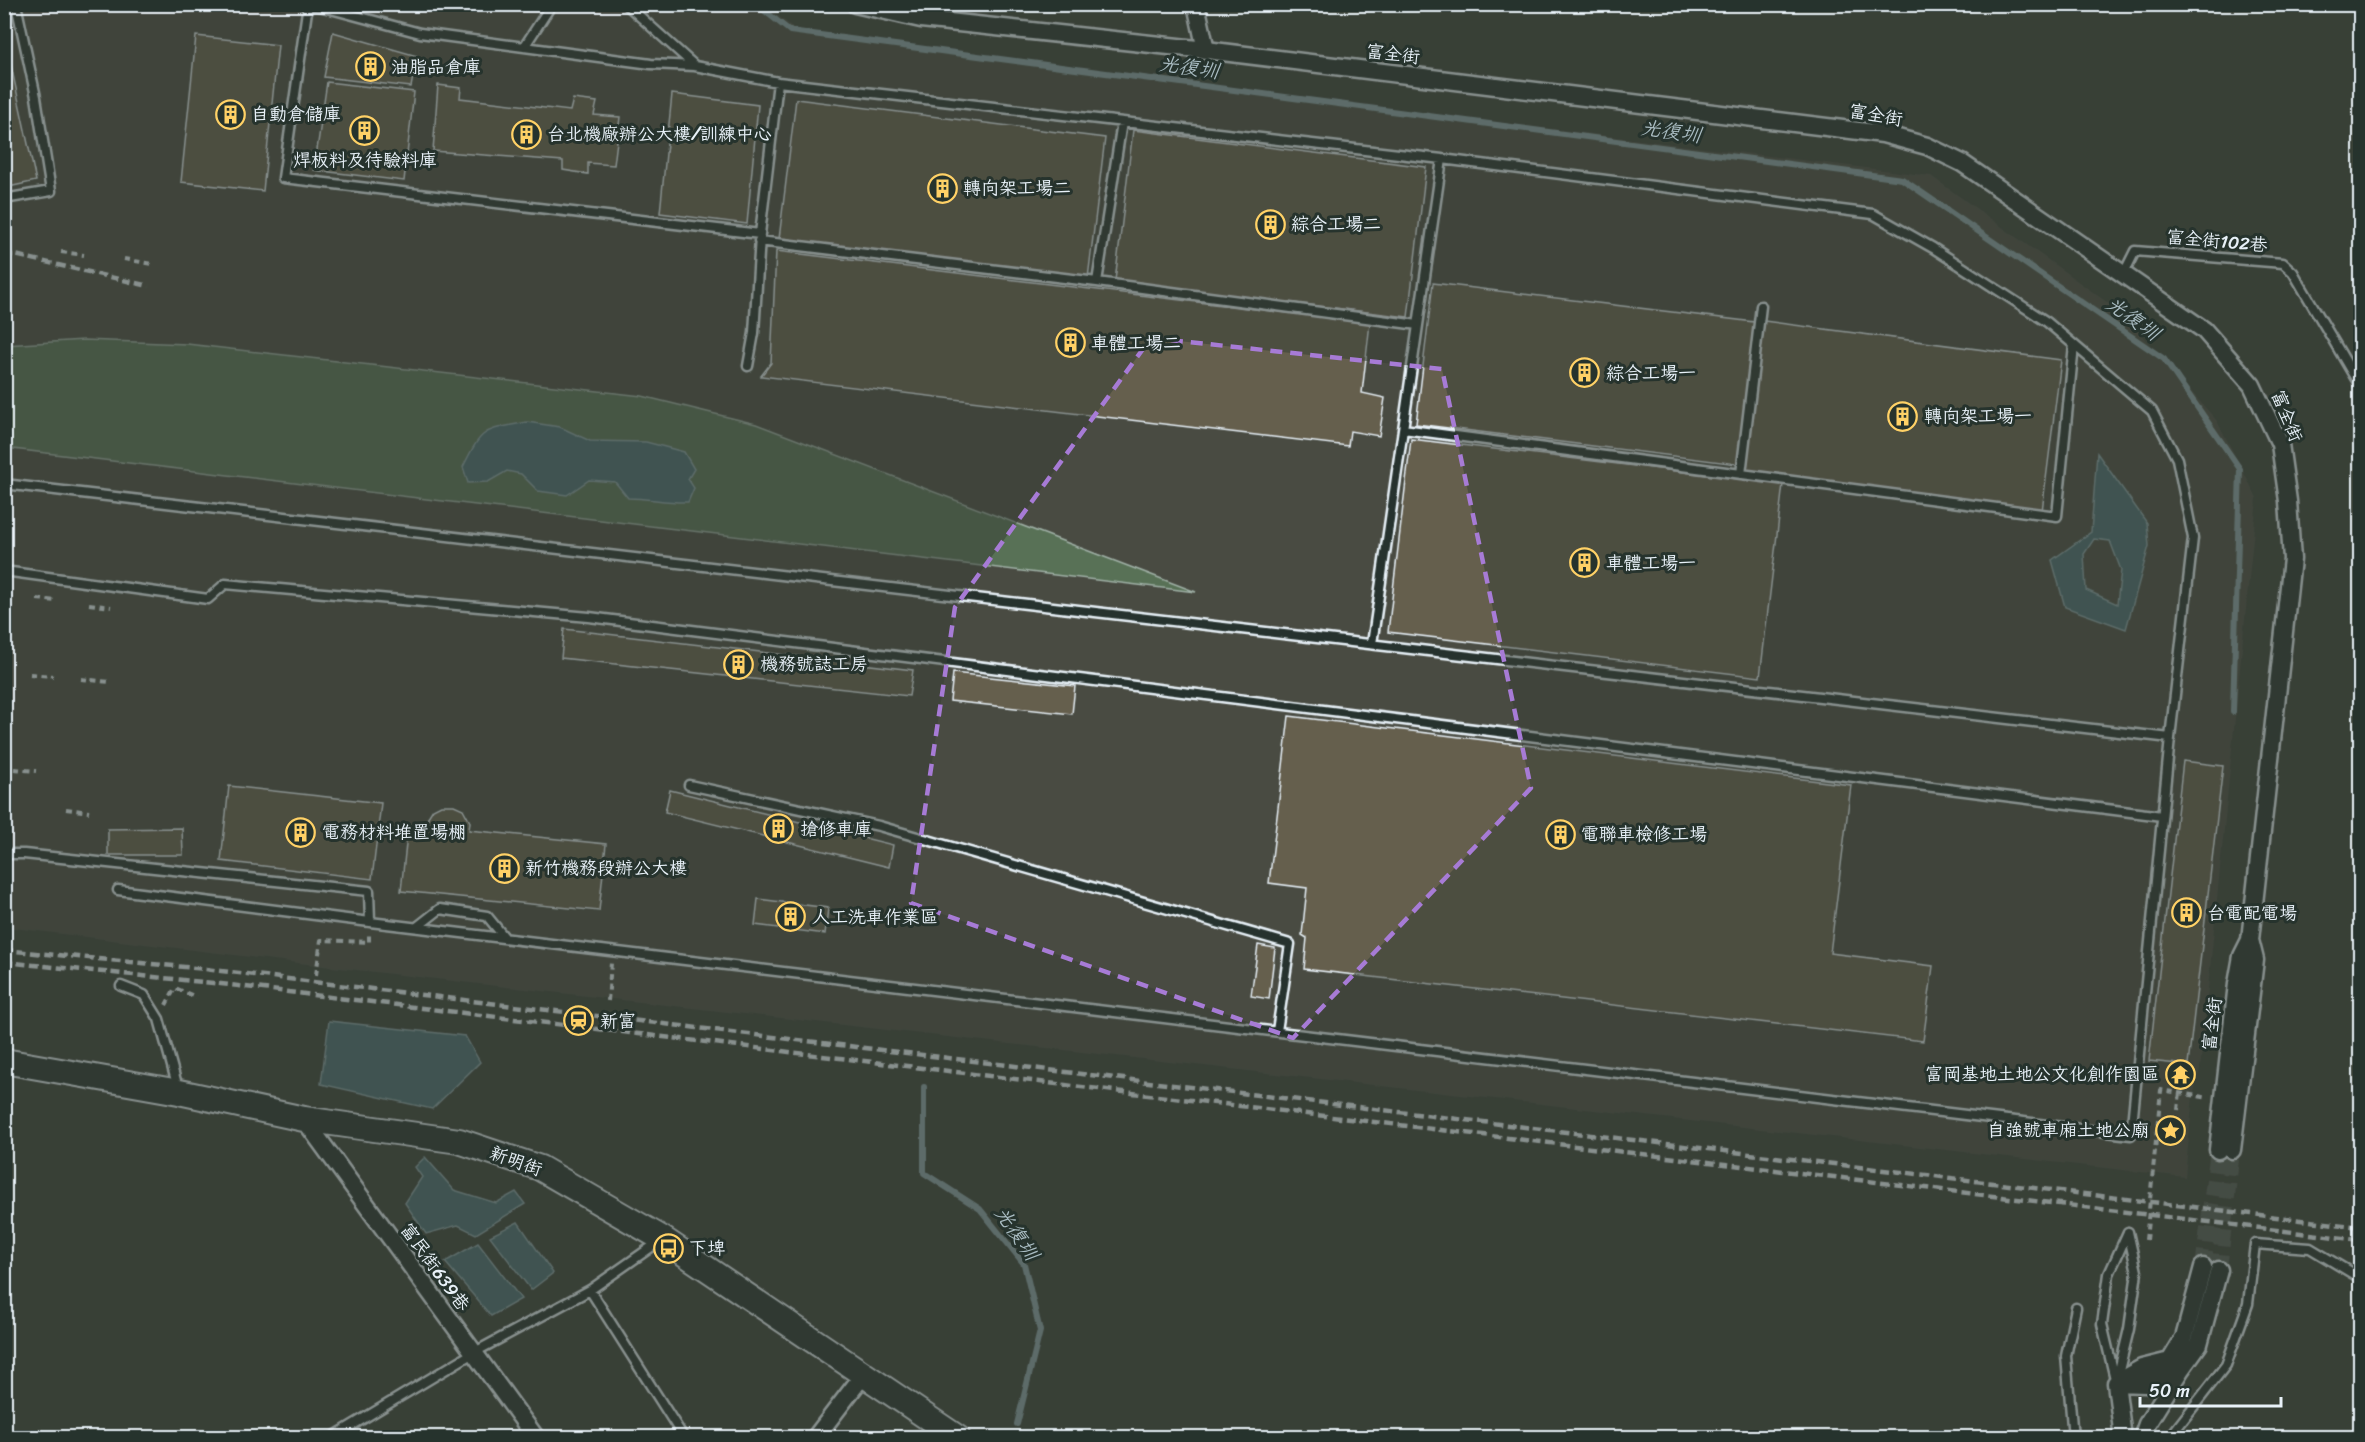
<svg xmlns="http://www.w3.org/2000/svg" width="2365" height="1442" font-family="Sriracha,'LXGW WenKai TC',sans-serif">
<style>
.built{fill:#494c42}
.green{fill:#587156;stroke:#a0b1a7;stroke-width:1.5}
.water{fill:#4a6c71;stroke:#89a1a7;stroke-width:1.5;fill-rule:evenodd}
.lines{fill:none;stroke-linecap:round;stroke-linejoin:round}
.stream{stroke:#89a1a7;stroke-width:6}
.building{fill:#655e4e;stroke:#e8f1f8;stroke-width:1.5}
.street-tunnel{stroke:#535b54;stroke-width:16;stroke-dasharray:16 8;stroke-linecap:butt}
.lane-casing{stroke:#e8f1f8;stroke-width:13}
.street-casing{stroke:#e8f1f8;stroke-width:21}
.secondary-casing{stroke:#e8f1f8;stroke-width:28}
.path{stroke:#e8f1f8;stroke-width:4;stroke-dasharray:6 4.5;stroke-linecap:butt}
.lane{stroke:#26332d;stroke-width:8}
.street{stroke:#26332d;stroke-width:16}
.secondary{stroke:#26332d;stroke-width:24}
.rail{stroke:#e8f1f8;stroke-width:4.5;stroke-dasharray:9 4.5;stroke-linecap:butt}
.marked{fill:none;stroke:#a77bd6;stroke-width:4.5;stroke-dasharray:12 8;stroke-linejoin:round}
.labels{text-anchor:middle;stroke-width:6;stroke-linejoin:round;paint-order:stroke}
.street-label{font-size:18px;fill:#e8f1f8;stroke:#26332d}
.poi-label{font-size:18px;fill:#e8f1f8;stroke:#26332d;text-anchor:start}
.water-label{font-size:20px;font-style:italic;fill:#a9bcc2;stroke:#26332d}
</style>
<rect width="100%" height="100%" fill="#394037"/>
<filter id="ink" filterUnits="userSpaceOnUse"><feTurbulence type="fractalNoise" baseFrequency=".0167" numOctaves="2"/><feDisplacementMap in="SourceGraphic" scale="12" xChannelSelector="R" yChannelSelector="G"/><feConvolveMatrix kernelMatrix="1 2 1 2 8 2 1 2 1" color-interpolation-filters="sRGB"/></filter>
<g filter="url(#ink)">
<!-- built -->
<path class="built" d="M5,5H764L795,29L1219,88L1931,176L2122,313L2217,421L2257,498L2200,1069L2193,1096L2185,1177L348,969L5,927Z"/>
<!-- green -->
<path class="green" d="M84,340L187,344L642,396L756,424L1196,592L5,448V345Z"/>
<!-- water -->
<path class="water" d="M527,422L560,427L590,441L646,442L684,452L694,469L688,479L694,488L688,502C667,503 649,498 628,498L615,482L589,480L567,495L538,491L521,474L507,471L488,482L468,483L463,467C483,426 484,431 527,422Z
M2097,453L2147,523L2149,546L2126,629L2065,607L2052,560L2091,532ZM2094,539L2110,541L2121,570L2117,604L2086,590L2084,554Z
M329,1021L465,1036L480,1062L432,1109L321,1084Z
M425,1157L454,1190L496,1203L516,1192L525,1204L476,1234L458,1225L426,1234L405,1203L422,1177L415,1167Z
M518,1222L553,1273L531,1290L490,1236Z
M478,1243L521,1299L491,1316L445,1262Z"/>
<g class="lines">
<!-- stream -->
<path class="stream" d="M756,4L790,31L1902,179L2164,359L2240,469L2233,712
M924,1087V1173L980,1209L1024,1264L1040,1331L1017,1424"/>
</g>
<!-- building -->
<path class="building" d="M333,32L417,56L411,87L324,77Z
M4,33L36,181L4,188Z
M196,36L278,45L263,191L181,182Z
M327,82L414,92L404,181L314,170Z
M438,85L461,88L460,98L570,111L573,99L597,102L594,115L620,117L614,165L588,163V174L563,170V161L433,151Z
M672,94L758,105L747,224L660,213Z
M796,99L1105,138L1088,278L779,239Z
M1133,130L1426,167L1408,317L1115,281Z
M776,251L1370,323L1362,393L1385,398L1379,436L1350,431L1348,446L761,376L771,363Z
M1433,283L1754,322L1737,464L1416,424Z
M1764,321L2061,360L2042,511L1745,472Z
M1411,439L1783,484L1760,677L1388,632Z
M564,629L913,670L909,696L561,658Z
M953,673L1075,686L1072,714L950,701Z
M1289,716L1851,785L1830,953L1933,966L1923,1041L1304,969L1307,938L1302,935L1307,888L1269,883Z
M2183,761L2223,766L2188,1065L2149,1061Z
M229,786L381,803L372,879L221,861Z
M670,790L893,845L889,867L665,812Z
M441,805H454L463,809L470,822L469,830L606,844L599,911L401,891L408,825L427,827L428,817L433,809Z
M182,828L183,855H108V829Z
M758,899L828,908L825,934L755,925Z
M1258,945L1275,948L1269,999L1251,996Z"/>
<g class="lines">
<!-- street-tunnel -->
<path class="street-tunnel" d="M2203,1267L2218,1150
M2219,1270L2232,1150"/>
<defs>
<path id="lane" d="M308,4L283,178L760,234L778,82
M626,4L695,66
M524,47L552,4
M4,199L51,191L36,97L16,4
M759,241L1097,282L1418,325
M2124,273L2135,251L2283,263L2293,272L2360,386
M1097,282L1122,122
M748,366L754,333L760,237
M1403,429L2057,516L2074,345
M1741,474L1761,306
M4,484L2170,738
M4,571L208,599L225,584L589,617L2162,816
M1372,644L1442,159
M689,785L879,826L1290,944L1277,1031
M4,854H24L369,891L370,922L2131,1135L2170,738L2193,538L2177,459L2152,411L2047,322L1933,248L1873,214L1442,159L778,82L695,66L651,64L420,33L312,4
M118,890L370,922
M417,927L440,909L487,916L505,938
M121,986L144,995L159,1019L178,1088
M590,1290L684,1438
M2117,1379L2129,1329L2137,1272L2128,1232
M2116,1383L2102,1324L2109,1274L2128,1232
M331,1438L473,1353L590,1290L660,1241
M2073,1438L2066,1356L2076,1308
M2172,1438L2173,1433L2226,1365L2248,1304L2255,1244L2310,1248L2360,1278"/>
<path id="street" d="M855,4L921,19L1206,50L1883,134L1927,146L1962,163L2204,330L2252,385L2280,444L2288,501L2292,559L2250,940L2242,956L2237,984L2218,1150
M1196,4L1206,50
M304,1119L536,1438
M2232,1150L2255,960L2250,940
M2117,1382L2142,1368L2170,1361L2184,1338L2203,1267
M2116,1383L2145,1384L2181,1369L2199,1344L2219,1270
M2116,1383L2123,1438
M815,1438L864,1374
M2142,1438L2147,1424L2181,1369"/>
<path id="secondary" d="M4,1061L179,1092L304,1119L459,1141L540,1168L663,1239L958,1438"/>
</defs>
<!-- lane casing -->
<use href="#lane" class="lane-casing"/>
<!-- street casing -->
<use href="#street" class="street-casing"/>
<!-- secondary casing -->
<use href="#secondary" class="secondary-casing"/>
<!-- path -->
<path class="path" d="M61,252L84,255
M124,259L152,264
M37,599L56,601
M89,604L111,607
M30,674L53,676
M81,679L110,682
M14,769L36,771
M66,809L89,812
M316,975L321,940L369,942V934
M608,1001L611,963
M166,1005L175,988L196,997
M2178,1110L2180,1092
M2146,1240L2161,1090L2209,1098"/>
<!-- lane -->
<use href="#lane" class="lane"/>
<!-- street -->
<use href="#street" class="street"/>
<!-- secondary -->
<use href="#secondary" class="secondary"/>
<!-- rail -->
<path class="rail" d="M4,255H15L149,286
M4,950L205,969L2360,1227
M4,962L213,983L2360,1240"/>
</g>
</g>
<!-- marked area -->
<path d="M0 0H2365V1442H0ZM1151,338L1442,369L1531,788L1293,1038L911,903L955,607Z" fill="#394037" fill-opacity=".55" fill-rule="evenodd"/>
<path class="marked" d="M1151,338L1442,369L1531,788L1293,1038L911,903L955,607Z"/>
<!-- icons -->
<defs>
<symbol id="building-ring" viewBox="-11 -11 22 22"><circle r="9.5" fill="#26332d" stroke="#ffd166" stroke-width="1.5"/><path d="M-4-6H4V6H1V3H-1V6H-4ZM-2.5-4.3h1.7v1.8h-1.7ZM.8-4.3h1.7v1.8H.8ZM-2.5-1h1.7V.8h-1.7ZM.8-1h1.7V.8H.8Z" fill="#ffd166"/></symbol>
<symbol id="station-ring" viewBox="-11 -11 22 22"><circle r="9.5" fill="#26332d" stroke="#ffd166" stroke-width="1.5"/><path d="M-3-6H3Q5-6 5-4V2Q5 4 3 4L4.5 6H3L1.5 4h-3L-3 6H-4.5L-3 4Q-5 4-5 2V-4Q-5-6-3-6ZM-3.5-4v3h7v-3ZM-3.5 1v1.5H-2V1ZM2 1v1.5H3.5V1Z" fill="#ffd166"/></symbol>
<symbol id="temple-ring" viewBox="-11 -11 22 22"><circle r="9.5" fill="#26332d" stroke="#ffd166" stroke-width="1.5"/><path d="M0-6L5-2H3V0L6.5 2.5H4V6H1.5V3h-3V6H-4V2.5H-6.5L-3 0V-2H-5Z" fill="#ffd166"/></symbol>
<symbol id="sight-ring" viewBox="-11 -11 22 22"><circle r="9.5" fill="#26332d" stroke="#ffd166" stroke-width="1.5"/><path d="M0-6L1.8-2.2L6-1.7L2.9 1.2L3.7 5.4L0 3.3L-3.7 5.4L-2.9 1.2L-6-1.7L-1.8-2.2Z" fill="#ffd166"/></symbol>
<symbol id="bus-ring" viewBox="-11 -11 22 22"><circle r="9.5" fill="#26332d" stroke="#ffd166" stroke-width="1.5"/><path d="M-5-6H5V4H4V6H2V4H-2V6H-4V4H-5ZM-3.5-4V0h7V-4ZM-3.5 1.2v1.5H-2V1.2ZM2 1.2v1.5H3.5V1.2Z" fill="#ffd166"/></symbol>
</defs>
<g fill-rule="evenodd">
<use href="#building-ring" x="354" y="50" width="33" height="33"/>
<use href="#building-ring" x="214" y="98" width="33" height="33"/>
<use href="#building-ring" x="348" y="114" width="33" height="33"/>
<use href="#building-ring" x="510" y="118" width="33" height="33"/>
<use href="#building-ring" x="926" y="172" width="33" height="33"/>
<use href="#building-ring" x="1254" y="208" width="33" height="33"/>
<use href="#building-ring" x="1054" y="326" width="33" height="33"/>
<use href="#building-ring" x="1568" y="356" width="33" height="33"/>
<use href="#building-ring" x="1886" y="400" width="33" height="33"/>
<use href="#building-ring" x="1568" y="546" width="33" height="33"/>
<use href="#building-ring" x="722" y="648" width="33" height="33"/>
<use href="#building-ring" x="762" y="812" width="33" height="33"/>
<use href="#building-ring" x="284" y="816" width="33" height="33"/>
<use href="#building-ring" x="1544" y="818" width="33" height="33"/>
<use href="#building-ring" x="488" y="852" width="33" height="33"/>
<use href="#building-ring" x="2170" y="896" width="33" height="33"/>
<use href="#building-ring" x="774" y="900" width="33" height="33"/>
<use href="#station-ring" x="562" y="1004" width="33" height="33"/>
<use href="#temple-ring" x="2164" y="1058" width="33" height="33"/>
<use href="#sight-ring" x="2154" y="1114" width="33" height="33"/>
<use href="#bus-ring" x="652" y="1232" width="33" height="33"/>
</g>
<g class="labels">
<!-- street labels -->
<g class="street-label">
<text transform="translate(1393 54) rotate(7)" y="6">富全街</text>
<text transform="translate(1876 115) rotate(10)" y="6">富全街</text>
<text transform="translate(2217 241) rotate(5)" y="6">富全街102巷</text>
<text transform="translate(2287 416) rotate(68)" y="6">富全街</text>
<text transform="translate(2212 1024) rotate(-83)" y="6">富全街</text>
<text transform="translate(516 1161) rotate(20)" y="6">新明街</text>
<text transform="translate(435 1267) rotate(54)" y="6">富民街639巷</text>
</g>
<!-- poi labels -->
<g class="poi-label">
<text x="391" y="73">油脂品倉庫</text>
<text x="251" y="120">自動倉儲庫</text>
<text x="547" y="140">台北機廠辦公大樓/訓練中心</text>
<text x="365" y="166" text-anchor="middle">焊板料及待驗料庫</text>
<text x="963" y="194">轉向架工場二</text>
<text x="1291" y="230">綜合工場二</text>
<text x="1091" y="349">車體工場二</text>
<text x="1606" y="379">綜合工場一</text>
<text x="1924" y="422">轉向架工場一</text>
<text x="1606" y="569">車體工場一</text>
<text x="760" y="670">機務號誌工房</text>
<text x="800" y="835">搶修車庫</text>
<text x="322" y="838">電務材料堆置場棚</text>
<text x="1581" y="840">電聯車檢修工場</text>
<text x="525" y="874">新竹機務段辦公大樓</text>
<text x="2207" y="919">台電配電場</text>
<text x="812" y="923">人工洗車作業區</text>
<text x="600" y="1027">新富</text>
<text x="2159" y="1080" text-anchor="end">富岡基地土地公文化創作園區</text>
<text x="2149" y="1136" text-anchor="end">自強號車廂土地公廟</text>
<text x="689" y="1254">下埤</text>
</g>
<!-- water labels -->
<g class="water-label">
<text transform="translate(1189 67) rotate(8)" y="7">光復圳</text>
<text transform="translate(1671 131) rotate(8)" y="7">光復圳</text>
<text transform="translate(2133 318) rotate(35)" y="7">光復圳</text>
<text transform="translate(1017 1233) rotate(55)" y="7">光復圳</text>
</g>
</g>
<!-- margin -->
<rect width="2365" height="1442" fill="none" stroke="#26332d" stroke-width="24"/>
<rect x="12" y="12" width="2341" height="1418" fill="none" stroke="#e8f1f8" stroke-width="2" filter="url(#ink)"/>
<!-- scale -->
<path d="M2140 1397v9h141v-9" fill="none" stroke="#e8f1f8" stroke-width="3"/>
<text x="2149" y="1397" font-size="18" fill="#e8f1f8" stroke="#26332d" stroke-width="4.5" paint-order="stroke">50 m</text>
</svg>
